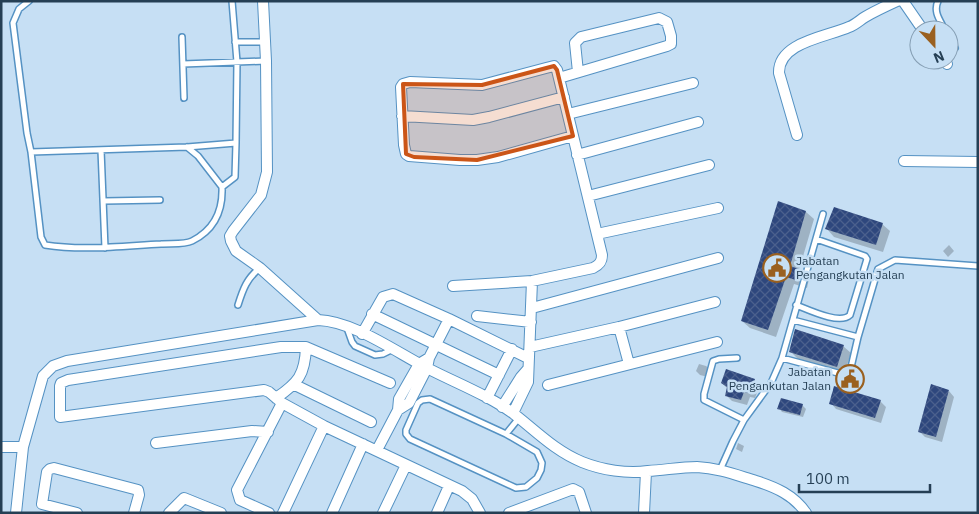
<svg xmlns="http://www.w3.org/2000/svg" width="979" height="514" font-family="'IBM Plex Sans',sans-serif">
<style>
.shadow{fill:#0003}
.building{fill:url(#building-cross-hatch)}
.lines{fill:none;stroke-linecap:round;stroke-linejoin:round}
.service-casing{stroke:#5592c3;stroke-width:8}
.minor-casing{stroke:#5592c3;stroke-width:12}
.service{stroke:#fff;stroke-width:5}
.minor{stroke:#fff;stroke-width:10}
.marked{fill:#cb5517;fill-opacity:0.2;stroke:#cb5517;stroke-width:4;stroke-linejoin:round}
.labels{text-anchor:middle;stroke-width:5;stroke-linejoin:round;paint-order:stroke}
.poi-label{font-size:12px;fill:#253f54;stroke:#c6dff4;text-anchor:start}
</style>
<defs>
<pattern id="building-cross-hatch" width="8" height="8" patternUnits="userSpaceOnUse" patternTransform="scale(1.25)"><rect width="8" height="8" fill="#2e477d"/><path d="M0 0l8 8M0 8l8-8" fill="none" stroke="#4b608d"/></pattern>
</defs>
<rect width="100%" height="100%" fill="#c6dff4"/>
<!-- shadow -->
<path class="shadow" d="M779,203L806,212L814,219L799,270L809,279L807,288L794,284L776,337L750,328L742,321Z
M882,224L890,231L883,252L834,237L827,229Z
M949,245L954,251L948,257L943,251Z
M843,346L851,353L844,374L798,359L790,351Z
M699,364L706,366L710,369L708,377L700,375L696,371Z
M754,380L760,385L755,398L750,397L747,405L732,401L726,395L728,389L722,383Z
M949,391L954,397L942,442L925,437L919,431Z
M880,401L886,407L881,423L836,409L831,403Z
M802,405L806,409L803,417L782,412L779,408Z
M738,443L744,446L742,452L736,449Z"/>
<!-- building -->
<path class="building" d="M778,201L806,211L790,266L802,270L799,281L786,277L768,330L741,321Z
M834,207L883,223L876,245L825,229Z
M795,329L844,345L837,367L789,352Z
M726,369L755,379L750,393L744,392L741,400L725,396L727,387L721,383Z
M931,384L949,390L936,437L918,432Z
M834,386L881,400L875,418L829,404Z
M781,398L803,404L800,415L777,409Z"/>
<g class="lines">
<defs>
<path id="service" d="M29,1L19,9L13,23L27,133L31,152L187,147L236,143L237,62L232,1
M938,1C933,12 940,20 945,30
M182,37L184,98
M949,37L955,48
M235,42H265
M183,64L266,61
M187,147L198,156L222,187
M101,150L105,248
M31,152L41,237L45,245C83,251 123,246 161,244C170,243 184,245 192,241C214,230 223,211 222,187L235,177L236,143
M104,201L160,200
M238,305C243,289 247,278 260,268
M796,305C809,310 840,325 850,315L867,259L865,256L816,239
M793,320L858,337
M347,328L352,342L355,346L375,355L383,354L393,349
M737,358L719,359L713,361L704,394V400L744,420
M782,358L849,376L858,337L878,269L895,260L978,266
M430,399L506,434L537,452L542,463L541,470L537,478L526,487L516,488L410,439L406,434V430L418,403L422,400Z
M506,434L519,418
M720,470L733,441L744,420L771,383L782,358L823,214"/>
<path id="minor" d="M263,1L266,61L267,172L261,195L233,231L230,236L231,241L236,251L260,268L318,320
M903,1L923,30
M944,60L947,64
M559,78L667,46L671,44V36L667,22L659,18L581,37L575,43L578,72
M568,114L693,83
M402,116L473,120L489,117L564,97
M797,135L779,73C778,42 827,37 849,27C855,25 860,20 865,17C875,11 886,6 897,1
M577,155L698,122
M904,161L978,162
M588,196L709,165
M597,234L718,208
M453,286L532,281L593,268C599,265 602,262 602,255L557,70L554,66L546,68L482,85L410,82L403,84L401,87L404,145L406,154L409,156L460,160H477L498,157L573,136
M532,308L718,258
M372,314L499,375
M477,316L531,322
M619,327L629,364
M362,334L383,297L393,294L449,319L528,358
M530,347L619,327L715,302
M390,383L306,347H281L68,380L61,383L60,386V417L264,390L269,392L282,403L324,426L462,491L472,499L480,513
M295,385L371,422
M548,385L717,342
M276,398C298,383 305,375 306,347
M487,398L512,349
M502,407L521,377L528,369
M398,410L409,403L427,368L429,358L449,319
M513,413L528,382L532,281
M156,443L252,431L268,432
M1,447H23
M377,450L398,410L399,399L419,364L429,358
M16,513L23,447L43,376L53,366L67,361L318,320C353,321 396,352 427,368C456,383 488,395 514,414C536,431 555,451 582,462C602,470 627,474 648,471C665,470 681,467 697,467C718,468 736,475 756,481C775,487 794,495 806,513
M77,513L42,504L47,472L50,469L54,468L138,490L139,495L134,513
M169,513L184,498L221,513
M269,513L240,500L237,490L282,403
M283,513L324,426
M332,513L363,444
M383,513L406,465
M437,513L449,486
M509,513L573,489L579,492L586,513
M644,513L646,472"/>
</defs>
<!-- service casing -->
<use href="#service" class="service-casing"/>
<!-- minor casing -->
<use href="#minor" class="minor-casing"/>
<!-- service -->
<use href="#service" class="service"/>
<!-- minor -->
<use href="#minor" class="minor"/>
</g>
<!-- marked area -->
<path class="marked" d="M554,66L557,70L573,136L477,160L414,157L406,154L403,84L482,85Z"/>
<!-- icons -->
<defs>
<symbol id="civic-ring" viewBox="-11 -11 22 22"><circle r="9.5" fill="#c6dff4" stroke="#9a601f" stroke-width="1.5"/><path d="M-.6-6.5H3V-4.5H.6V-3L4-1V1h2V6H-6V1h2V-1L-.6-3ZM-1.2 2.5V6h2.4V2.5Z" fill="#9a601f"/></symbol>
</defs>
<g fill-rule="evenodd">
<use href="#civic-ring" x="761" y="252" width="32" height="32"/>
<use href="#civic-ring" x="834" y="363" width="32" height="32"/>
</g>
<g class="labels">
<!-- poi labels -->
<g class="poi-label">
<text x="796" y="265">Jabatan<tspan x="796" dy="14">Pengangkutan Jalan</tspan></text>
<text x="831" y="376" text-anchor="end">Jabatan<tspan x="831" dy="14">Pengankutan Jalan</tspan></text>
</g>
</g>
<!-- border -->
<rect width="979" height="514" fill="none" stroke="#253f54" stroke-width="5"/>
<!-- north arrow -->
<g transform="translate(934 45) rotate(158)"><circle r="24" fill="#c6dff4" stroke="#869fb4"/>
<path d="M0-4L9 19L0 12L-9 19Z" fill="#9a601f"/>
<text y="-8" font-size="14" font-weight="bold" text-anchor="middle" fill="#253f54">N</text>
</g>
<!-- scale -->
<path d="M799 484v8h131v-8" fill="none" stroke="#253f54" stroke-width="2.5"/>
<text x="806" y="484" font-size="15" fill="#253f54" stroke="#c6dff4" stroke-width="4" paint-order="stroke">100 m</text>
</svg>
